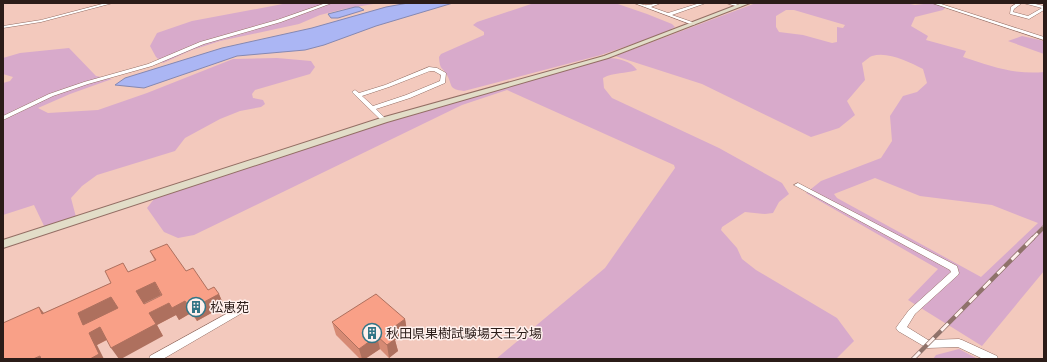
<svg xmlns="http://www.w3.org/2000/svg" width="1047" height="362" font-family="Manrope,'Noto Sans JP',sans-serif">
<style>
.green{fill:#d8aacb;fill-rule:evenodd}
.water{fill:#abb6f4;stroke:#8588b2}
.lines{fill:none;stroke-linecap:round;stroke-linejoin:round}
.street-casing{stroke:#936e64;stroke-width:1}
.secondary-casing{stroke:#936e64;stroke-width:2}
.street{fill:#fff;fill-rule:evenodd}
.secondary{fill:#e2ddc8;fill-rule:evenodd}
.rail-far1-casing{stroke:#8f726a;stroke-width:4}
.rail-casing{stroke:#8f726a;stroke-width:4.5}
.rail-far1{stroke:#fff1ee;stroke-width:2.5;stroke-dasharray:8;stroke-linecap:butt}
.rail{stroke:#fff1ee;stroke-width:3;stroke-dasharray:10;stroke-linecap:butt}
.wall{fill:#d68a74;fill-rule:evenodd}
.shaded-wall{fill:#ae705e}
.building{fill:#f9a087;stroke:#ae705e;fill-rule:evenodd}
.labels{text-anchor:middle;stroke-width:3;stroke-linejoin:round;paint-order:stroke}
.near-poi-label{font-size:13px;fill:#2b1c18;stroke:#fff1ee;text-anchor:start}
</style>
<rect width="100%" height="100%" fill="#f3c9bd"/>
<!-- green -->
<path class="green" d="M288,3H379L344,9L320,15L299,24L220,41L192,50L163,63L156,57L150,46L157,33L192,21Z
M534,3H615L647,14L672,24L675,27L662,34L601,55L464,91C448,89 453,86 447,75C442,66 440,71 439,57L441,54L484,35V32L473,25L477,22Z
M756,3H905L915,5L932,3L946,7L943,10L915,17L911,26L928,36L926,40L966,51L963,57C990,66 1015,75 1044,72V271L982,346L908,300L938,269L806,193L821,181L881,158L892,141L890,116L903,96L917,92L927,83L923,69C909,62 888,51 872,56C869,57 865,61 862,63L865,80L847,101L855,115L839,128L811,137L702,84L615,56ZM786,10H794L845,25L843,28L837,27V42L832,43L803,35L779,32L776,27V16ZM875,178L920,196L992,205L1038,223L981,277L837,198L834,194Z
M1022,36L1044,41V54L1008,41Z
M69,48L96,76L112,79L70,94L38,108L48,113L98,110L147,93L233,59L277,58L311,61L315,67L310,74L255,90L252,94L253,98L263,100L265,104L261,107L240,111L220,119L185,138L175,151L97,175L82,186L71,198L76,217L45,228L34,205L3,215V83L10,81L13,77L3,74V58L20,53Z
M608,58C618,58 631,61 637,70C625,74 614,72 603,78L604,88L612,98L719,148L782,183L789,194L779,202L773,213L765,214L745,212L722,227L721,230L737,248L742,259L756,270L837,318L854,341L836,359H496L605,268L675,168L674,165L507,90L462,105L194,235L178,238L164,232L147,208L154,199L381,123Z
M959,349L978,359H933L936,355Z"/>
<!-- water -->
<path class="water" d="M408,3H453L376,26L324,45L305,50L237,56L144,88L115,85L125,78L222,48L312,28L386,7Z
M355,7H359L364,10L338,18H331L328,14Z"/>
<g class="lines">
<defs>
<path id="street" d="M106,3H113L41,22L3,28V26L41,20Z
M326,3H332L281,22L204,44L152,66L88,84L53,96L3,120V116L49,94L84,82L148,64L200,42L277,20Z
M634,3C639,3 644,6 647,5C652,5 656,3 661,3L651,7L668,13L700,3H706L672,15L695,23V24L693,25Z
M726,3H733L741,6L739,7Z
M932,3H938L1044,37V40Z
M1017,3H1022L1014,9L1013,12L1028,16L1042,8L1023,3H1031L1044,6V10L1029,19L1010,14L1011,7Z
M429,67L437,68L446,73L445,83L410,98L376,109L387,120L386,121H382L352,92L355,90L359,93L385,85ZM430,71H434L441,75L440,81L406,95L373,106L362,96L389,87Z
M798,183L957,266L959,273L958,275L915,314L907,327L928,340L959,339L962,340L997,356L998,359H983L958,347L927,348L898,331L896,328L898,325L909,310L951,272L950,270L796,186L794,185Z
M239,307L242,309L244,311L242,313L163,359H149L150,356Z"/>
<path id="secondary" d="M742,3H750L608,58L387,122L3,248V240L381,118L604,56Z"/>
</defs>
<!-- street casing -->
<use href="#street" class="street-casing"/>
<!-- secondary casing -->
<use href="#secondary" class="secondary-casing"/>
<!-- street -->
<use href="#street" class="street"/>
<!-- secondary -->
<use href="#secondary" class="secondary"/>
<defs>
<path id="rail-far1" d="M1032,239L1044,227"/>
<path id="rail" d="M913,359L1033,238"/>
</defs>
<!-- rail-far1 casing -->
<use href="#rail-far1" class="rail-far1-casing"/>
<!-- rail casing -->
<use href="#rail" class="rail-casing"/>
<!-- rail-far1 -->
<use href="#rail-far1" class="rail-far1"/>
<!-- rail -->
<use href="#rail" class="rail"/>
</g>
<!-- wall -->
<path class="wall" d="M150,251L186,271L208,290L219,294L224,306L197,321L191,313L179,320L176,315L157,325L163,336L107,340L97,345L3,359L39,307L44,313L111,283L128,272L155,261ZM161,295L162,296L144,304L143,303Z
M405,319L407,331L395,340L398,351L389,358L380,349L365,359H360L336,335L332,322Z"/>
<!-- shaded-wall -->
<path class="shaded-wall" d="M155,282L161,295L143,304L136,291Z
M219,294L224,306L197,321L191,309Z
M111,297L119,309L100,327L108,339L97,345L104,359H90L78,313Z
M185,301L191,313L179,320L172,308Z
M169,303L176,315L157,325L163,336L121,359H119L111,348L149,313Z
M39,307L48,319L42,314Z
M405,319L407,331L395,340L398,351L389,358L387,345V332Z
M377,336L380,349L365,359H362L359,349Z
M40,356L42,359H33Z"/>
<!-- building -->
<path class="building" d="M167,244L186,271L193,268L208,290L214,287L219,294L191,309L185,301L172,308L169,303L149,313L156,324L111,348L100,327L89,333L99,354L90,359H41L40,356L33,359H3V323L39,307L42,314L111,283L105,271L123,263L128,272L156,260L150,251ZM155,282L162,295L144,304L136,291ZM111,297L118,308L83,325L78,313Z
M376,294L405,319L387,332L395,339L387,345L377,336L359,349L332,322Z"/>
<!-- icons -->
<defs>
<symbol id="building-ring" viewBox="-11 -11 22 22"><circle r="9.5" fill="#fff1ee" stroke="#327586" stroke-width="1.5"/><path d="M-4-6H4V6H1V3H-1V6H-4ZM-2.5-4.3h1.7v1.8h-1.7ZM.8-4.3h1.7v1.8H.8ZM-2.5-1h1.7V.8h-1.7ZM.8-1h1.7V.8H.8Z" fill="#327586"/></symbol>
</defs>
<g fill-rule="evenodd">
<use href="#building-ring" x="185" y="296" width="22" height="22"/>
<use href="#building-ring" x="361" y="322" width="22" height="22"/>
</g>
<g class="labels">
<!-- near-poi labels -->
<g class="near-poi-label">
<text x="210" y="312">松恵苑</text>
<text x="386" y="338">秋田県果樹試験場天王分場</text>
</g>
</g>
<!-- border -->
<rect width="1047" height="362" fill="none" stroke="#2b1c18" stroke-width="8"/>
</svg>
